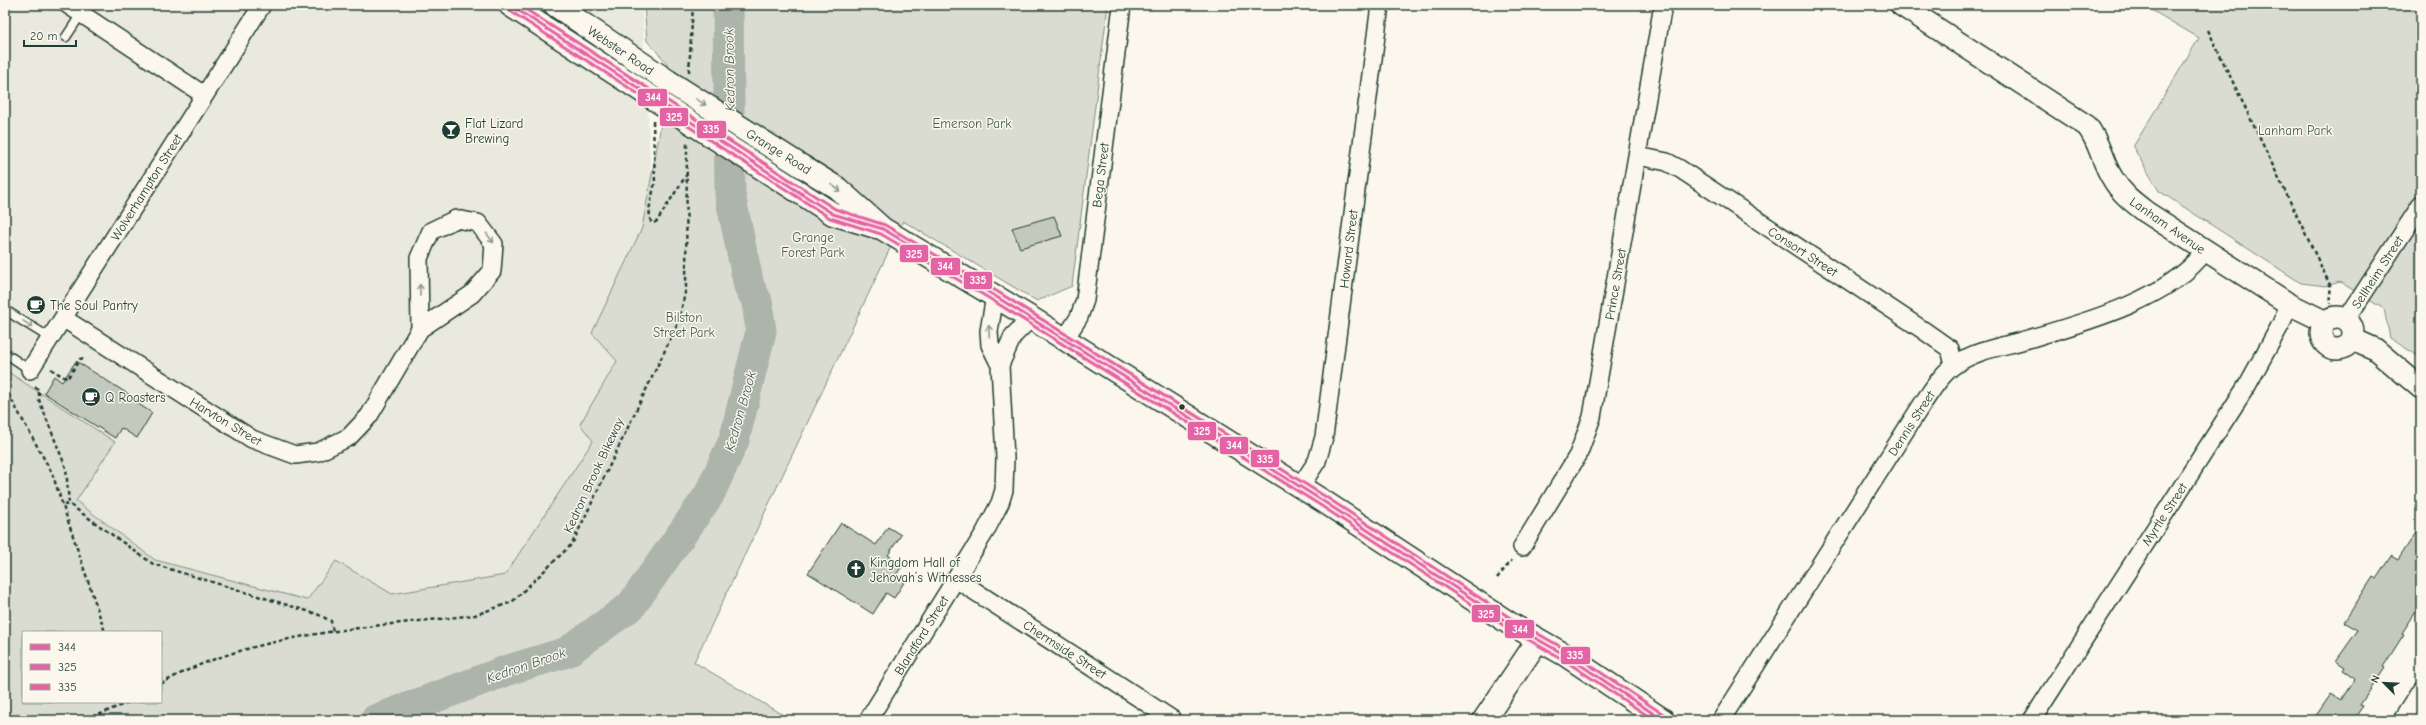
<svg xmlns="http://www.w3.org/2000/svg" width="2426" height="725" font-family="'Comic Neue',sans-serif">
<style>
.built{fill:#eae9de}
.green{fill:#dbdcd1;stroke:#7d8c82;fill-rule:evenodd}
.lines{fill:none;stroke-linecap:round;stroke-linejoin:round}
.river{stroke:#adb4aa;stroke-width:31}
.building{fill:#c4c9be;stroke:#1f3d34}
.service-casing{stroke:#1f3d34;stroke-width:11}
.minor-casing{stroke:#1f3d34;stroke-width:20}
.tertiary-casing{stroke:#1f3d34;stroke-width:24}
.secondary-casing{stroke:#1f3d34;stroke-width:25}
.path{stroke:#1f3d34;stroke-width:2.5;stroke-dasharray:4 3;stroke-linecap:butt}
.service{stroke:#fbf7ec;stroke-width:8}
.minor{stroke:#fbf7ec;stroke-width:17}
.tertiary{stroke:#fbf7ec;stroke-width:21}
.secondary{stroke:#fbf7ec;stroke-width:22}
.secondary-bridge-casing{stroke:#1f3d34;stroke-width:25;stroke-linecap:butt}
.secondary-bridge{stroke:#fbf7ec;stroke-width:22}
.bus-1-casing{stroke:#fbf7ec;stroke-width:6}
.bus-2-casing{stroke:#fbf7ec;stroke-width:6}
.bus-3-casing{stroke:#fbf7ec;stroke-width:6}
.bus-1{stroke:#e463a4;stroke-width:3}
.bus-2{stroke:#e463a4;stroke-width:3}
.bus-3{stroke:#e463a4;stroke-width:3}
.oneway{stroke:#8d9a90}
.bus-dot{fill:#1f3d34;stroke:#fbf7ec;stroke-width:1.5}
.labels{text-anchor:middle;stroke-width:3;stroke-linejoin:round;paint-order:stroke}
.street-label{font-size:13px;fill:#1f3d34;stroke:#fbf7ec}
.poi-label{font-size:13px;fill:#1f3d34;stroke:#fbf7ec;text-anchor:start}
.park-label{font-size:13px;fill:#455d53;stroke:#fbf7ec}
.water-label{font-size:14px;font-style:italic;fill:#425b52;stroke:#fbf7ec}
.line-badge{stroke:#fbf7ec;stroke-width:1.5}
.badge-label{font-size:11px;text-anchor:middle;font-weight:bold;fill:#fff}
</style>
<rect width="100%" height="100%" fill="#fbf7ec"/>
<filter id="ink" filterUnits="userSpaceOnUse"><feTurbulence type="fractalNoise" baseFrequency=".025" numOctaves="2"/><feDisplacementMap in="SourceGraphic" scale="8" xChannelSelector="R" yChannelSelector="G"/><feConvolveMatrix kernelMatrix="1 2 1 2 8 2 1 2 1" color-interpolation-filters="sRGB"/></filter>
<g filter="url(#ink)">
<!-- built -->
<path class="built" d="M5,5H642L651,178L642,228L592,333L617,360L580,424L593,441L505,575L392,594L336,561L307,600L155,560L76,501L115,442L5,370Z"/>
<!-- green -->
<path class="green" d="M644,5H1108L1072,286L1037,301L903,221L694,662L791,720H5V370L115,442L76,501L155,560L307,600L336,561L392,594L505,575L593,441L580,424L617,361L592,333L642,228L660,130L667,63L647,41ZM23,632H161V702H23Z
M2143,5H2421V358L2390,338L2384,309L2340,282L2326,286L2301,283L2159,191L2133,147L2199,38Z"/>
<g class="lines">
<!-- river -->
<path class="river" d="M375,720L508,670L567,652L631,606L709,495L734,440L761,331L757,301L749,286L730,195L728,5"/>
</g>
<!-- building -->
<path class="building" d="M1054,216L1062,236L1020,248L1012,228Z
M76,361L139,401L137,403L152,413L137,438L121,428L115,438L44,393L54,376L62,382Z
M841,523L876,545L888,527L901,535L888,555L903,565L896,575L905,581L894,598L886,593L873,614L808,573Z
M2421,525V604L2402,633L2404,634L2383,667L2385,668L2360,705L2363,706L2353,720H2313L2331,694L2341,700L2355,678L2343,670L2345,667L2336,661L2358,630L2344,622L2373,577L2376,579L2391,556L2398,560Z"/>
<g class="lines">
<defs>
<path id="service" d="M66,37L81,14
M5,310L50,338
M5,353L30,370"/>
<path id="minor" d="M68,5L204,95
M1638,156L1667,162L1680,169L1923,330L1950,349L1954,365
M63,318L252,439L295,455L318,452L349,437L369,416L420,329L472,294L492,271L494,244L478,223L456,219L431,231L419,258L420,329
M2346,320L2421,205
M1065,339L1079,317L1085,300L1122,5
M1000,365L1013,336L1031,318
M30,370L262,5
M1300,487L1317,461L1324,437L1380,5
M1522,547L1578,455L1592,417L1663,5
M956,579L1173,720
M868,720L985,532L1000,503L1004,490L1005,458L1000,365L990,345L989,331L995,296
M1721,720L1923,403C1932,390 1942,373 1956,364C1975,351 1999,347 2021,341C2079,324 2169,301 2205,251
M2032,720L2248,384L2281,324L2289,304
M2402,720L2421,690"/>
<path id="tertiary" d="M1901,5L2087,126C2100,142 2102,163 2113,179C2121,193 2133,202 2146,212L2289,304L2326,322
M2321 333a16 16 0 1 1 32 0a16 16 0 1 1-32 0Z
M2353,339L2375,349L2421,388"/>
<path id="secondary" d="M510,5L665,106
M555,5L668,81
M803,167L837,188L883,229L1031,318L1323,501L1509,623L1567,656L1663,720
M802,194L833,214L876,227
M1484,720L1538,640"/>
</defs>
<!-- service casing -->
<use href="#service" class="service-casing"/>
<!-- minor casing -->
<use href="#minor" class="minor-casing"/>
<!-- tertiary casing -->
<use href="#tertiary" class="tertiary-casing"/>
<!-- secondary casing -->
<use href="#secondary" class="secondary-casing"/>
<!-- path -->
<path class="path" d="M2208,30L2330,285L2331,304
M689,72L693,5
M653,121L655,182L649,210L651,222L654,223L657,221L687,174
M51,369L67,379L80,359L84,358
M35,387L39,390V400L66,468L69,504
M5,388L52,473L105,632
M64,505L69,504L153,564L317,614L331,621L333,632
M1497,578L1512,560
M161,684C249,632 375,627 475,615L512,602L572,544L679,321L686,288L687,143
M86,720L129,702"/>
<!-- service -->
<use href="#service" class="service"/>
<!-- minor -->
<use href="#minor" class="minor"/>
<!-- tertiary -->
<use href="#tertiary" class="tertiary"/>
<!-- secondary -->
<use href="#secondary" class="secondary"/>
<defs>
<path id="secondary-bridge" d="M668,81L803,167
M665,106L802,194"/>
</defs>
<!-- secondary-bridge casing -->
<use href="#secondary-bridge" class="secondary-bridge-casing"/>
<!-- secondary-bridge -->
<use href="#secondary-bridge" class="secondary-bridge"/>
<defs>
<path id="bus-1" d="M510,5L833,214L883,229L995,296L1323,501L1509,623L1567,656L1663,720"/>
<path id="bus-2" d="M507,9L830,218L881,234L992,300L1320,505L1506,627L1564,660L1654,720"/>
<path id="bus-3" d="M519,5L835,209L885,225L998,292L1326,497L1512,619L1570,652L1666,716"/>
</defs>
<!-- bus-1 casing -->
<use href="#bus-1" class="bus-1-casing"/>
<!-- bus-2 casing -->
<use href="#bus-2" class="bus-2-casing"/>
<!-- bus-3 casing -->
<use href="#bus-3" class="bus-3-casing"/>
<!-- bus-1 -->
<use href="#bus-1" class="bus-1"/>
<!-- bus-2 -->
<use href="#bus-2" class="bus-2"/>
<!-- bus-3 -->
<use href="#bus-3" class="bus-3"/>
</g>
<!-- one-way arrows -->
<defs><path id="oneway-shaft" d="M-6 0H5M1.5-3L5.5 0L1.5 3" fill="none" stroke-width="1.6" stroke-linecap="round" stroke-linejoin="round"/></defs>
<g class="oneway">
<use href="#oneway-shaft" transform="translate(701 102) rotate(32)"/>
<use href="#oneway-shaft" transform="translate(836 188) rotate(36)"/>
<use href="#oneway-shaft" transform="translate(490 238) rotate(53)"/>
<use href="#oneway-shaft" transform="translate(420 290) rotate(-91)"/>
<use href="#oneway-shaft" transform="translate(28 324) rotate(32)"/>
<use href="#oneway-shaft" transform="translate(989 331) rotate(-93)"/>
</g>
</g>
<!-- icons -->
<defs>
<symbol id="bar-disc" viewBox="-11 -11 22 22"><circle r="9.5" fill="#1f3d34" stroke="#fbf7ec"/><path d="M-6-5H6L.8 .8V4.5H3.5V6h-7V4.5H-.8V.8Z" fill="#fff"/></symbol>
<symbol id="cafe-disc" viewBox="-11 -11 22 22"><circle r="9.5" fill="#1f3d34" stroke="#fbf7ec"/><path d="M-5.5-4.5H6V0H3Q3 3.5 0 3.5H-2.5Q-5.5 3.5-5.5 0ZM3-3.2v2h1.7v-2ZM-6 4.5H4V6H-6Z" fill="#fff"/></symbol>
<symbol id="church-disc" viewBox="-11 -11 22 22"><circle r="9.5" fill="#1f3d34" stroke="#fbf7ec"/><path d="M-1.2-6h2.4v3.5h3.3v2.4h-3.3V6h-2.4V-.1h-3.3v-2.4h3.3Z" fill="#fff"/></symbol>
</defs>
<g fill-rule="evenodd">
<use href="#bar-disc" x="440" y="119" width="22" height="22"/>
<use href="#cafe-disc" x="25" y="294" width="22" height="22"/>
<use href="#cafe-disc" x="80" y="386" width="22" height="22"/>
<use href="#church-disc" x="845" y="558" width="22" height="22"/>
</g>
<!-- markers -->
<circle class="bus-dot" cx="1182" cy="407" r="3.5"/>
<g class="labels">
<!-- street labels -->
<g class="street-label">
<text transform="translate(621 50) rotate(34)" y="5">Webster Road</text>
<text transform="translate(779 151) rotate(32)" y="5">Grange Road</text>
<text transform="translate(1100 175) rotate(-83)" y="5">Bega Street</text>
<text transform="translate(146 187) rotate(-58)" y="5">Wolverhampton Street</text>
<text transform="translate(2168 225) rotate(35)" y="5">Lanham Avenue</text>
<text transform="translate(1348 249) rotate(-83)" y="5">Howard Street</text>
<text transform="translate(1803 251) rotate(33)" y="5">Consort Street</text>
<text transform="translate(2377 272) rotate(-57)" y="5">Sellheim Street</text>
<text transform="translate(1615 284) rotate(-80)" y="5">Prince Street</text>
<text transform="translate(226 421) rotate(31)" y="5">Harvton Street</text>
<text transform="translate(1911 423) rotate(-57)" y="5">Dennis Street</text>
<text transform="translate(593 475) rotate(-65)" y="5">Kedron Brook Bikeway</text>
<text transform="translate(2164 514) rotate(-57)" y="5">Myrtle Street</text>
<text transform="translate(921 635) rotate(-58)" y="5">Blandford Street</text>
<text transform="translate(1065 649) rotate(33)" y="5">Chermside Street</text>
</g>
<!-- poi labels -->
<g class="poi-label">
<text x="465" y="128">Flat Lizard<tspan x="465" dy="15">Brewing</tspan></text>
<text x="50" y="310">The Soul Pantry</text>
<text x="105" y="402">Q Roasters</text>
<text x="870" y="567">Kingdom Hall of<tspan x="870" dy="15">Jehovah’s Witnesses</tspan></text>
</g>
<!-- park labels -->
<g class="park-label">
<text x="972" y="128">Emerson Park</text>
<text x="2295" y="135">Lanham Park</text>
<text x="813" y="242">Grange<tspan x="813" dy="15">Forest Park</tspan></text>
<text x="684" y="322">Bilston<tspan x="684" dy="15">Street Park</tspan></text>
</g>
<!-- water labels -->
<g class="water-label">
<text transform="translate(729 70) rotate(-91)" y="5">Kedron Brook</text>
<text transform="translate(740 411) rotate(-74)" y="5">Kedron Brook</text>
<text transform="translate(526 665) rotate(-19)" y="5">Kedron Brook</text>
</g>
</g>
<g class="line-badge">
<rect x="637" y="88" width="31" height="19" rx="4" fill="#e463a4"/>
<rect x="659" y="107" width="30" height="20" rx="4" fill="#e463a4"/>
<rect x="696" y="120" width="31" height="19" rx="4" fill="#e463a4"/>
<rect x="899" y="244" width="30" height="19" rx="4" fill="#e463a4"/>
<rect x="930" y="257" width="31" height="19" rx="4" fill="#e463a4"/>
<rect x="963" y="271" width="30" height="19" rx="4" fill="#e463a4"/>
<rect x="1187" y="421" width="30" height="20" rx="4" fill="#e463a4"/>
<rect x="1219" y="436" width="30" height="19" rx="4" fill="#e463a4"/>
<rect x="1250" y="449" width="30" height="19" rx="4" fill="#e463a4"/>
<rect x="1471" y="604" width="30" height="19" rx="4" fill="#e463a4"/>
<rect x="1504" y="619" width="31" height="20" rx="4" fill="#e463a4"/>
<rect x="1560" y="646" width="31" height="19" rx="4" fill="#e463a4"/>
</g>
<g class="badge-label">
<text x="653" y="101">344</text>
<text x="674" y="121">325</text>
<text x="711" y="133">335</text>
<text x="914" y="258">325</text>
<text x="945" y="270">344</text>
<text x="978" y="284">335</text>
<text x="1202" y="435">325</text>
<text x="1234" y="449">344</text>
<text x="1265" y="463">335</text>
<text x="1486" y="618">325</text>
<text x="1520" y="633">344</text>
<text x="1575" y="659">335</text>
</g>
<!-- margin -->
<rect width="2426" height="725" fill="none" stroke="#fbf7ec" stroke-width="20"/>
<rect x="10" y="10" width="2406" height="705" fill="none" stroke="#1f3d34" stroke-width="1.5" filter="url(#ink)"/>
<!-- legend -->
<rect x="22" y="631" width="140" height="72" fill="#fbf7ec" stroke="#a3ada2"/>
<rect x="30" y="644" width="20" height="6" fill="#e463a4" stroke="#a3ada2"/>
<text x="58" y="651" font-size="12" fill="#1f3d34">344</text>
<rect x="30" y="664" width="20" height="6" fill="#e463a4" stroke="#a3ada2"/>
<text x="58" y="671" font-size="12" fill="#1f3d34">325</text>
<rect x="30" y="684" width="20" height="6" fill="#e463a4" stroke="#a3ada2"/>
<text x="58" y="691" font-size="12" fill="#1f3d34">335</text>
<!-- north arrow -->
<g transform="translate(2384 683) rotate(294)" stroke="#fbf7ec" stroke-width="3" paint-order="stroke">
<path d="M0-3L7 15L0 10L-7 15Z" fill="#1f3d34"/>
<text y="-6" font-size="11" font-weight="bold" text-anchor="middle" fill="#1f3d34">N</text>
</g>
<!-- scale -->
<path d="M24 40v6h52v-6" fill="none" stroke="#1f3d34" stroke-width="2"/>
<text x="30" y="40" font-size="12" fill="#1f3d34" stroke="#fbf7ec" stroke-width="3" paint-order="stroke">20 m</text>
</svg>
